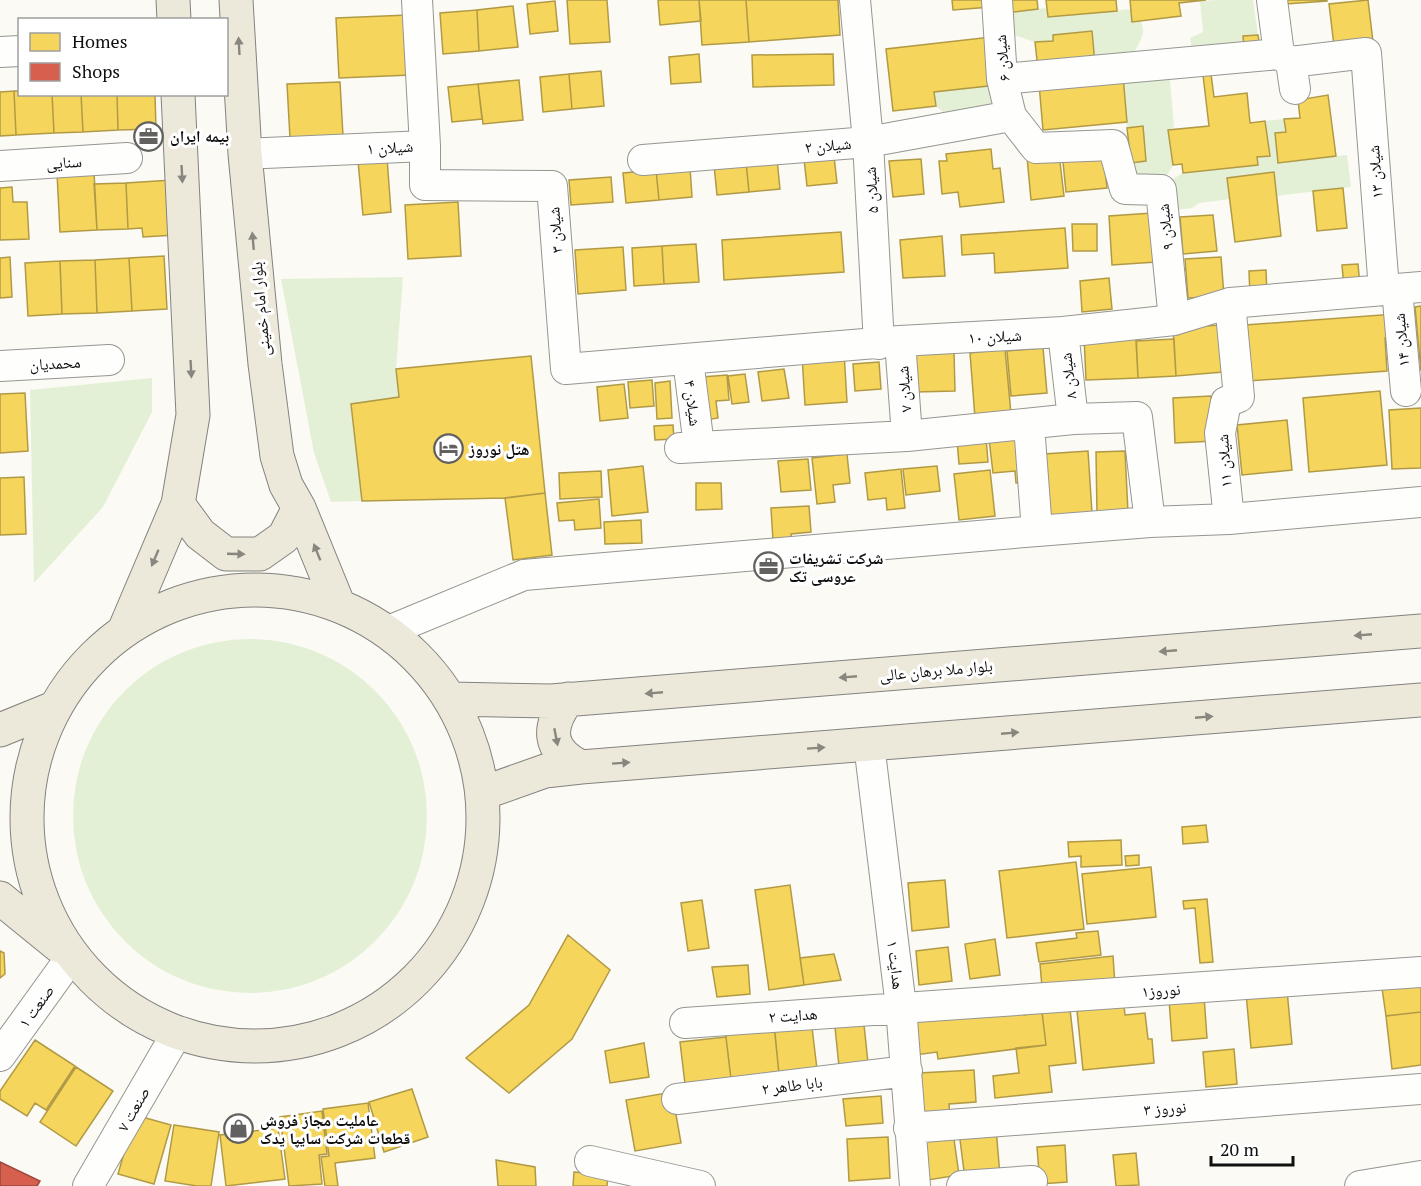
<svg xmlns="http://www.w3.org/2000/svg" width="1421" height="1186" font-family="'PT Serif','Noto Naskh Arabic',serif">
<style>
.green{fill:#e4f0d5}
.homes{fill:#f6d55c;stroke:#b19a45;stroke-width:1.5}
.shops{fill:#d6604d;stroke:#9a483a;stroke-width:1.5}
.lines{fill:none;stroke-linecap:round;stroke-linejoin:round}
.minor-casing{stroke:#959592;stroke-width:32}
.major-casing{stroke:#83827f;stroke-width:35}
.minor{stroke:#fefefd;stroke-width:30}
.major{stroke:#ece8da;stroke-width:33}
.oneway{fill:#89867f}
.labels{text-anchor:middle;stroke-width:6;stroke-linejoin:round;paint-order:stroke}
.street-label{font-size:16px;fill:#0f0f0f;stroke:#fff}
.poi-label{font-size:16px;font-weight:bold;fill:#0f0f0f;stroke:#fff;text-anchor:start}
</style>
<rect width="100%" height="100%" fill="#fbfaf4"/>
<!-- green -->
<path class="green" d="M1216,0H1253L1258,35L1243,36L1244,48L1193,55L1190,38L1203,32L1200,1Z
M1047,8L1048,17L1131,9C1150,29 1144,34 1132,56L1094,58L1092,31L1053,35V41L1035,42L1008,33L1005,13Z
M1169,69L1174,127L1168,130L1173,165L1164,181L1134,183L1131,163L1146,161L1143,127L1127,128L1123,76Z
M997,85L999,106L943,112L936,106L934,92Z
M1284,119L1286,132L1275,134L1278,162L1347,155L1351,187L1276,196L1274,172L1227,178L1230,199L1199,203L1192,208L1176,210L1173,179L1183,173L1258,165L1257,157L1270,155L1265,121Z
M403,277L396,369L399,397L351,404L362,501L331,502L314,453L281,279Z
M152,378V412L103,507L34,583L30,390Z
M73 816a177 177 0 1 1 354 0a177 177 0 1 1-354 0Z"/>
<!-- homes -->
<path class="homes" d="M567,0H607L610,42L570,44Z
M658,0H699L701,21L660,25Z
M699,0H746L749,42L702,45Z
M746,0H838L840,35L749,42Z
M952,0H990L991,7L953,10Z
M1004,0H1037L1038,9L1005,13Z
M1046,0H1116L1117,11L1048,17Z
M1130,0H1206L1179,3L1181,16L1132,22Z
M1286,0H1327V1L1286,4Z
M1368,0L1373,42L1334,46L1329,4Z
M555,1L558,31L530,34L527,4Z
M513,6L518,47L479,51L477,10Z
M477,10L479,51L443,54L440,13Z
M408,15L411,75L339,78L336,18Z
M1092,31L1095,64L1038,69L1035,42L1053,41V35Z
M1258,35L1260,47L1244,48L1243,36Z
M991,37L997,85L934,92L936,106L893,111L886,49Z
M699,54L701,82L671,84L669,57Z
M833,54L834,85L753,87L752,55Z
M601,71L604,106L572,109L569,74Z
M569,74L572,109L543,112L540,77Z
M1211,74L1214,97L1247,93L1250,123L1265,121L1270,156L1257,157L1258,165L1183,173L1182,164L1173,165L1168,130L1209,126L1203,75Z
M1123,76L1127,122L1043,130L1039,84Z
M519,80L523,120L483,124L478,84Z
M340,82L343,136L290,138L287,84Z
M478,84L482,119L452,122L448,87Z
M14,91L16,135L0,136V92Z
M14,91H20V94H52L54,133L16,135Z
M52,94H81L83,132L54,133Z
M81,94H117L118,130L83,132Z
M117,94H155L156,129L118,130Z
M1328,95L1336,156L1278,163L1275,133L1286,132L1284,119L1300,118L1298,100Z
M1143,126L1146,161L1131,163L1127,128Z
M1103,148L1107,188L1066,192L1062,152Z
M991,149L993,169L1000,168L1004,202L960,207L958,192L942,194L939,161H947L946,154Z
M1059,154L1064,196L1031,200L1027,157Z
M834,156L837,183L807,186L804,159Z
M387,158L391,212L363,215L358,161Z
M777,159L780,189L749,192L746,162Z
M921,159L924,194L893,197L889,161Z
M746,162L749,192L717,195L714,165Z
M690,167L692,197L659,200L656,170Z
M656,170L659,200L626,203L623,173Z
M94,172L97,230L60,232L57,173Z
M1274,172L1281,236L1235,242L1227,178Z
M611,177L613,202L571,205L569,180Z
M172,180L175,235L143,237L142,228L128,229L126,183Z
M126,183L128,229L97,230L94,184Z
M12,187L13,202H27L29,239L0,240V188Z
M1343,188L1347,228L1317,231L1313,191Z
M458,202L461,256L408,259L405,205Z
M1152,213L1156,262L1112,265L1109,216Z
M1213,215L1217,251L1183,254L1180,217Z
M1072,224H1097V251H1073Z
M1065,228L1068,268L995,273L994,253L962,255L961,235Z
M841,232L844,272L724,280L722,240Z
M942,236L945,276L903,278L900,240Z
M696,244L699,282L664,284L662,246Z
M662,246L664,284L634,286L632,248Z
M623,247L626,290L578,294L575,250Z
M164,256L167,309L132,311L129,258Z
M10,257L12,297L0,298V258Z
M1221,257L1224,296L1188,298L1185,259Z
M129,258L132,311L97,313L95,260Z
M95,260L97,313L62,314L60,261Z
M60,261L62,314L28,316L25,263Z
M1358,264L1360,286L1344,288L1342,265Z
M1266,270L1267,295L1250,296L1249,271Z
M1109,278L1112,309L1082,312L1080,281Z
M1421,306V371L1415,307Z
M1395,314L1396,337L1385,338L1387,371L1248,381L1245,325Z
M1221,325L1223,372L1176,376L1173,328Z
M1136,333L1138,378L1086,380L1084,336Z
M1174,339L1176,376L1138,378L1136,341Z
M1043,348L1047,393L1011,396L1007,351Z
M1005,349L1011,414L975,418L970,353Z
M844,352L847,402L805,405L802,355Z
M954,353L955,391L916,392L915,354Z
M531,356L545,493L505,498L362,501L351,404L399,397L396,369Z
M879,362L881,389L855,391L853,364Z
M784,369L789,398L762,401L758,372Z
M745,374L749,402L732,404L728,376Z
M727,375L729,400L716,401L718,418L706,420L702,377Z
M652,380L654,406L630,408L628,382Z
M670,381L672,418L657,419L655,383Z
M624,384L628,418L600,421L597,387Z
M1380,391L1387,465L1309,472L1303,398Z
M25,393L28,451L0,453V394Z
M1211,396L1214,441L1175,443L1173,398Z
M1421,408V468L1392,469L1389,410Z
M1287,420L1292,470L1242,475L1237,425Z
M673,425L674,439L655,440L654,426Z
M1022,435L1027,482L1016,483L1015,471L993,473L989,439Z
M986,438L988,462L959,464L957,440Z
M1088,451L1092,513L1047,516L1044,454Z
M1125,451L1128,513L1097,514L1096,452Z
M847,454L850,483L833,485L835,502L817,504L812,458Z
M808,459L811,490L781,492L778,461Z
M643,466L648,512L612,516L608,470Z
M937,466L940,491L906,495L903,469Z
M901,469L905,508L887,510L886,498L868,500L865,473Z
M990,470L995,516L959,520L954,474Z
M601,471L602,497L560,499L559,473Z
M24,477L26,534L0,535V478Z
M696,483H721L722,509L696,510Z
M545,493L552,555L513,560L505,498Z
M599,499L601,528L575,530L574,520L559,521L557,503Z
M809,506L811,532L791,534L792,540L773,541L771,508Z
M641,520L642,543L605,544L604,522Z
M1206,825L1208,842L1183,844L1182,827Z
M1121,840L1122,865L1081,867V856L1069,857L1068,842Z
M1139,855V865L1126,866L1125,856Z
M1076,862L1084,929L1007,938L999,871Z
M1151,867L1156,917L1087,924L1082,874Z
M945,880L949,927L912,931L908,883Z
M790,885L804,985L769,990L755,890Z
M1207,899L1213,962L1200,963L1195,908L1184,909L1183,901Z
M702,900L709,948L688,951L681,903Z
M1098,931L1101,955L1039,962L1036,943L1077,938L1076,933Z
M568,935L610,970L572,1039L509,1093L466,1058L529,1005Z
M995,939L1000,975L970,979L965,944Z
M948,947L952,981L919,985L916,951Z
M0,951L4,953L5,974L0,978Z
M834,954L841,980L804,985L800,958Z
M1113,956L1115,985L1042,987L1040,964Z
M748,965L750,994L717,997L712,967Z
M1421,976V1012L1386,1016L1381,981Z
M1287,990L1292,1044L1251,1048L1246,993Z
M1204,996L1207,1038L1172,1041L1169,999Z
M1021,1006L1024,1015L1042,1012L1046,1045L938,1059L937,1052L915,1055L912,1015Z
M1124,1006L1125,1015L1145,1013L1148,1039H1152L1154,1063L1083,1070L1077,1011Z
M1070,1009L1076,1063L1049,1066L1052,1092L995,1098L993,1076L1019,1073L1016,1048L1046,1045L1042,1012Z
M1421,1012V1065L1392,1069L1386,1016Z
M773,1015L779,1074L731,1079L724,1021Z
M863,1015L868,1063L839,1066L834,1018Z
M811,1019L817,1069L779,1074L774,1023Z
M726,1037L731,1079L685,1084L680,1042Z
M35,1040L75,1066L46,1110L35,1103L27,1116L0,1099V1091Z
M644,1043L649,1077L610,1083L605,1051Z
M1234,1049L1237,1084L1206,1087L1203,1052Z
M76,1067L113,1091L76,1146L40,1122Z
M974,1070L976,1102L949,1104L950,1118L922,1120L919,1073Z
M412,1089L428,1137L384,1152L369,1102Z
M672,1092L681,1143L635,1151L626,1100Z
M881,1096L883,1123L846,1126L843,1099Z
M368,1103L375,1158L335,1163L338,1186H325L321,1157L329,1156L323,1109Z
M322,1111L327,1154L319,1155L322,1184L289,1186L280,1117Z
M135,1115L171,1125L154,1184L118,1174Z
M174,1125L219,1132L211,1186H197L165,1181Z
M278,1128L285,1179L226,1186L220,1135Z
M996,1128L1000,1176L965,1179L959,1132Z
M953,1132L959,1175L928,1180L922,1136Z
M888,1137L890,1178L849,1181L847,1139Z
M1065,1145L1067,1182L1040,1184L1037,1147Z
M1136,1153L1139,1185L1116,1186L1113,1155Z
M496,1160L535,1167L536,1186H498Z
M574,1172L608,1175L607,1186H573Z"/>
<!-- shops -->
<path class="shops" d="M0,1162L40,1181L37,1186H0Z"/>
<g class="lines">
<defs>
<path id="minor" d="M855,0L868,142L879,344
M997,0L1002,79L1011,116L1036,148L1113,145L1125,189L1161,190L1174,320
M1272,0L1279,54L1291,62L1295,89
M0,52L20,51
M1291,62L1366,53L1384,290
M1002,79L1279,54
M425,146V185L552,186L566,369L900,341L1063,332L1174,320L1230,303L1421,287
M245,154L425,146L417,0
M643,160L868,142L1011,116
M0,166L127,158
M1397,289L1406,391
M1063,332L1073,419
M900,341L907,436
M688,360L699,446
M0,366L109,360
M1029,425L1037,531
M680,448L907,436L1073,419L1137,417L1150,522
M1229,519L1220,433L1226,402L1239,397L1230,303
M386,632L524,575L1037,531L1150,522L1229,519L1421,502
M869,744L901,1007L915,1186
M685,1023L1421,972
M0,1056L72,956
M677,1099L907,1071
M909,1128L1421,1089
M590,1161L700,1186
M88,1186L177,1033
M962,1186L1032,1181
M1360,1186L1421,1176"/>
<path id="major" d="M173,0L174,20
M236,0L245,154L265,364L277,456L286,485L299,508L339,606
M178,504L200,534L226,554H260L284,537L299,508
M27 818a228 228 0 1 1 456 0a228 228 0 1 1-456 0Z
M124,631L178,504L193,415L178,94
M451,699L551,701L1421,631
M568,699C547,727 547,750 581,767
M0,730L54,708
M483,793L545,771L581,767L1421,700
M0,898L59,946"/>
</defs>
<!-- minor casing -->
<use href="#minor" class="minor-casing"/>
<!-- major casing -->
<use href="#major" class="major-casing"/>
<!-- minor -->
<use href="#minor" class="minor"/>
<!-- major -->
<use href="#major" class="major"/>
</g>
<!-- one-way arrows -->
<defs><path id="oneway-solid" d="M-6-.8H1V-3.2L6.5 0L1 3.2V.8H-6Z" transform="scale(1.5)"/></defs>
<g class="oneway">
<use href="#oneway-solid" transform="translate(239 46) rotate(-93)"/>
<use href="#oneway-solid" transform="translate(182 174) rotate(87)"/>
<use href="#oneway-solid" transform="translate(253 241) rotate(-95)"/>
<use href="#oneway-solid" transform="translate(191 369) rotate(87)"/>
<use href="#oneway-solid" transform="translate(317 552) rotate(-112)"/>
<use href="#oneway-solid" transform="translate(236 554) rotate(2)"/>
<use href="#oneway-solid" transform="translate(155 558) rotate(113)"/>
<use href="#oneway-solid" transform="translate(1363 635) rotate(175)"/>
<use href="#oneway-solid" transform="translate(1168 651) rotate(175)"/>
<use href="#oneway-solid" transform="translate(848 677) rotate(175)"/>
<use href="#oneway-solid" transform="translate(654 693) rotate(175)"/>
<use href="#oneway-solid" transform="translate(1204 717) rotate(-5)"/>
<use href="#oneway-solid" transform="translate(1010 733) rotate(-5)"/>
<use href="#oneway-solid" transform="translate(556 737) rotate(79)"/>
<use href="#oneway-solid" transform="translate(816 748) rotate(-4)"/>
<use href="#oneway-solid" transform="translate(621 763) rotate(-4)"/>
</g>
<!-- icons -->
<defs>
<symbol id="office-ring" viewBox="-11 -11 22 22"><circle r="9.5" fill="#fff" stroke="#62615f" stroke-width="1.5"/><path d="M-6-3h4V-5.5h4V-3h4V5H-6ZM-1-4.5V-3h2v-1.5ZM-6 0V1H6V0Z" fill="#62615f"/></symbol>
<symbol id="hotel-ring" viewBox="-11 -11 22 22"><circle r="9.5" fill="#fff" stroke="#62615f" stroke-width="1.5"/><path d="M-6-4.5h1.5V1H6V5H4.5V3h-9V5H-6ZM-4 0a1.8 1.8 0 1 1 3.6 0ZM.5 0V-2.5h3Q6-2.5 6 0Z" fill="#62615f"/></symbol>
<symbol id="shop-ring" viewBox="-11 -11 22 22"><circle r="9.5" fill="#fff" stroke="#62615f" stroke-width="1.5"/><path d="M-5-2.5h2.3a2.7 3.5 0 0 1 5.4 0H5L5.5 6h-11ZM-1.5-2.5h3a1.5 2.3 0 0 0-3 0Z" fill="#62615f"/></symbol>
</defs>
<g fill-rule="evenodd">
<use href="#office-ring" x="132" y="120" width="33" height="33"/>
<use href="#hotel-ring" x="432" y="432" width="33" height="33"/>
<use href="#office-ring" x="752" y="550" width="33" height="33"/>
<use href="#shop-ring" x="222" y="1112" width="33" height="33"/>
</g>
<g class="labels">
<!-- street labels -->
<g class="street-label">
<text transform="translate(1002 58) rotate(-95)" y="6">شیلان ۶</text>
<text transform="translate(828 145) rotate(-5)" y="6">شیلان ۲</text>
<text transform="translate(390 147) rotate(-3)" y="6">شیلان ۱</text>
<text transform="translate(64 162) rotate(-4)" y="6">سنایی</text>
<text transform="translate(1375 172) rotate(-94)" y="6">شیلان ۱۳</text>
<text transform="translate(871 190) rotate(-93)" y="6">شیلان ۵</text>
<text transform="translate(1165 227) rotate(-96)" y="6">شیلان ۹</text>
<text transform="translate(555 230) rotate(-94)" y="6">شیلان ۳</text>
<text transform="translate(260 309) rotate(-95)" y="6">بلوار امام خمینی</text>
<text transform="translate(995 336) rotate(-3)" y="6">شیلان ۱۰</text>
<text transform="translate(1401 340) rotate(-95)" y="6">شیلان ۱۴</text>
<text transform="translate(55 363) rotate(-3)" y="6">محمدیان</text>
<text transform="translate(1068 376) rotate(-97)" y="6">شیلان ۸</text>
<text transform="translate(904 389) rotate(-94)" y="6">شیلان ۷</text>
<text transform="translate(693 403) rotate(83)" y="6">شیلان ۴</text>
<text transform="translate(1224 461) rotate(-94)" y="6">شیلان ۱۱</text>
<text transform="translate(936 670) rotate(-5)" y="6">بلوار ملا برهان عالی</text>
<text transform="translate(896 965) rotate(83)" y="6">هدایت ۱</text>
<text transform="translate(1161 990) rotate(-4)" y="6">نوروز۱</text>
<text transform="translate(36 1006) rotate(-54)" y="6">صنعت ۱</text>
<text transform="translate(793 1015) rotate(-4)" y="6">هدایت ۲</text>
<text transform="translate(792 1085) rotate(-7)" y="6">بابا طاهر ۲</text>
<text transform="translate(1165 1108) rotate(-4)" y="6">نوروز ۳</text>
<text transform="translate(133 1109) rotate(-60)" y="6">صنعت ۷</text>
</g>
<!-- poi labels -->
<g class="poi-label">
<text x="170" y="142">بیمه ایران</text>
<text x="469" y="455">هتل نوروز</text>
<text x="789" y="564">شرکت تشریفات<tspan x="789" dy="18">عروسی تک</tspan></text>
<text x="260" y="1126">عاملیت مجاز فروش<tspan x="260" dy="18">قطعات شرکت سایپا یدک</tspan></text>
</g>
</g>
<!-- legend -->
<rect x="18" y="18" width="210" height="78" fill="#ffffff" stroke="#9f9f9f" stroke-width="1.5"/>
<rect x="30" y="33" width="30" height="18" fill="#f6d55c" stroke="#9f9f9f" stroke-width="1.5"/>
<text x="72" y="48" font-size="18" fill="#0f0f0f">Homes</text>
<rect x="30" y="63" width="30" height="18" fill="#d6604d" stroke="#9f9f9f" stroke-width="1.5"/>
<text x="72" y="78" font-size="18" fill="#0f0f0f">Shops</text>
<!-- scale -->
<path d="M1211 1156v9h82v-9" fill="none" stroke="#0f0f0f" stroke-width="3"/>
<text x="1220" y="1156" font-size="18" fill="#0f0f0f" stroke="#ffffff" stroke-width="4.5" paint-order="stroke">20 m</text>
</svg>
